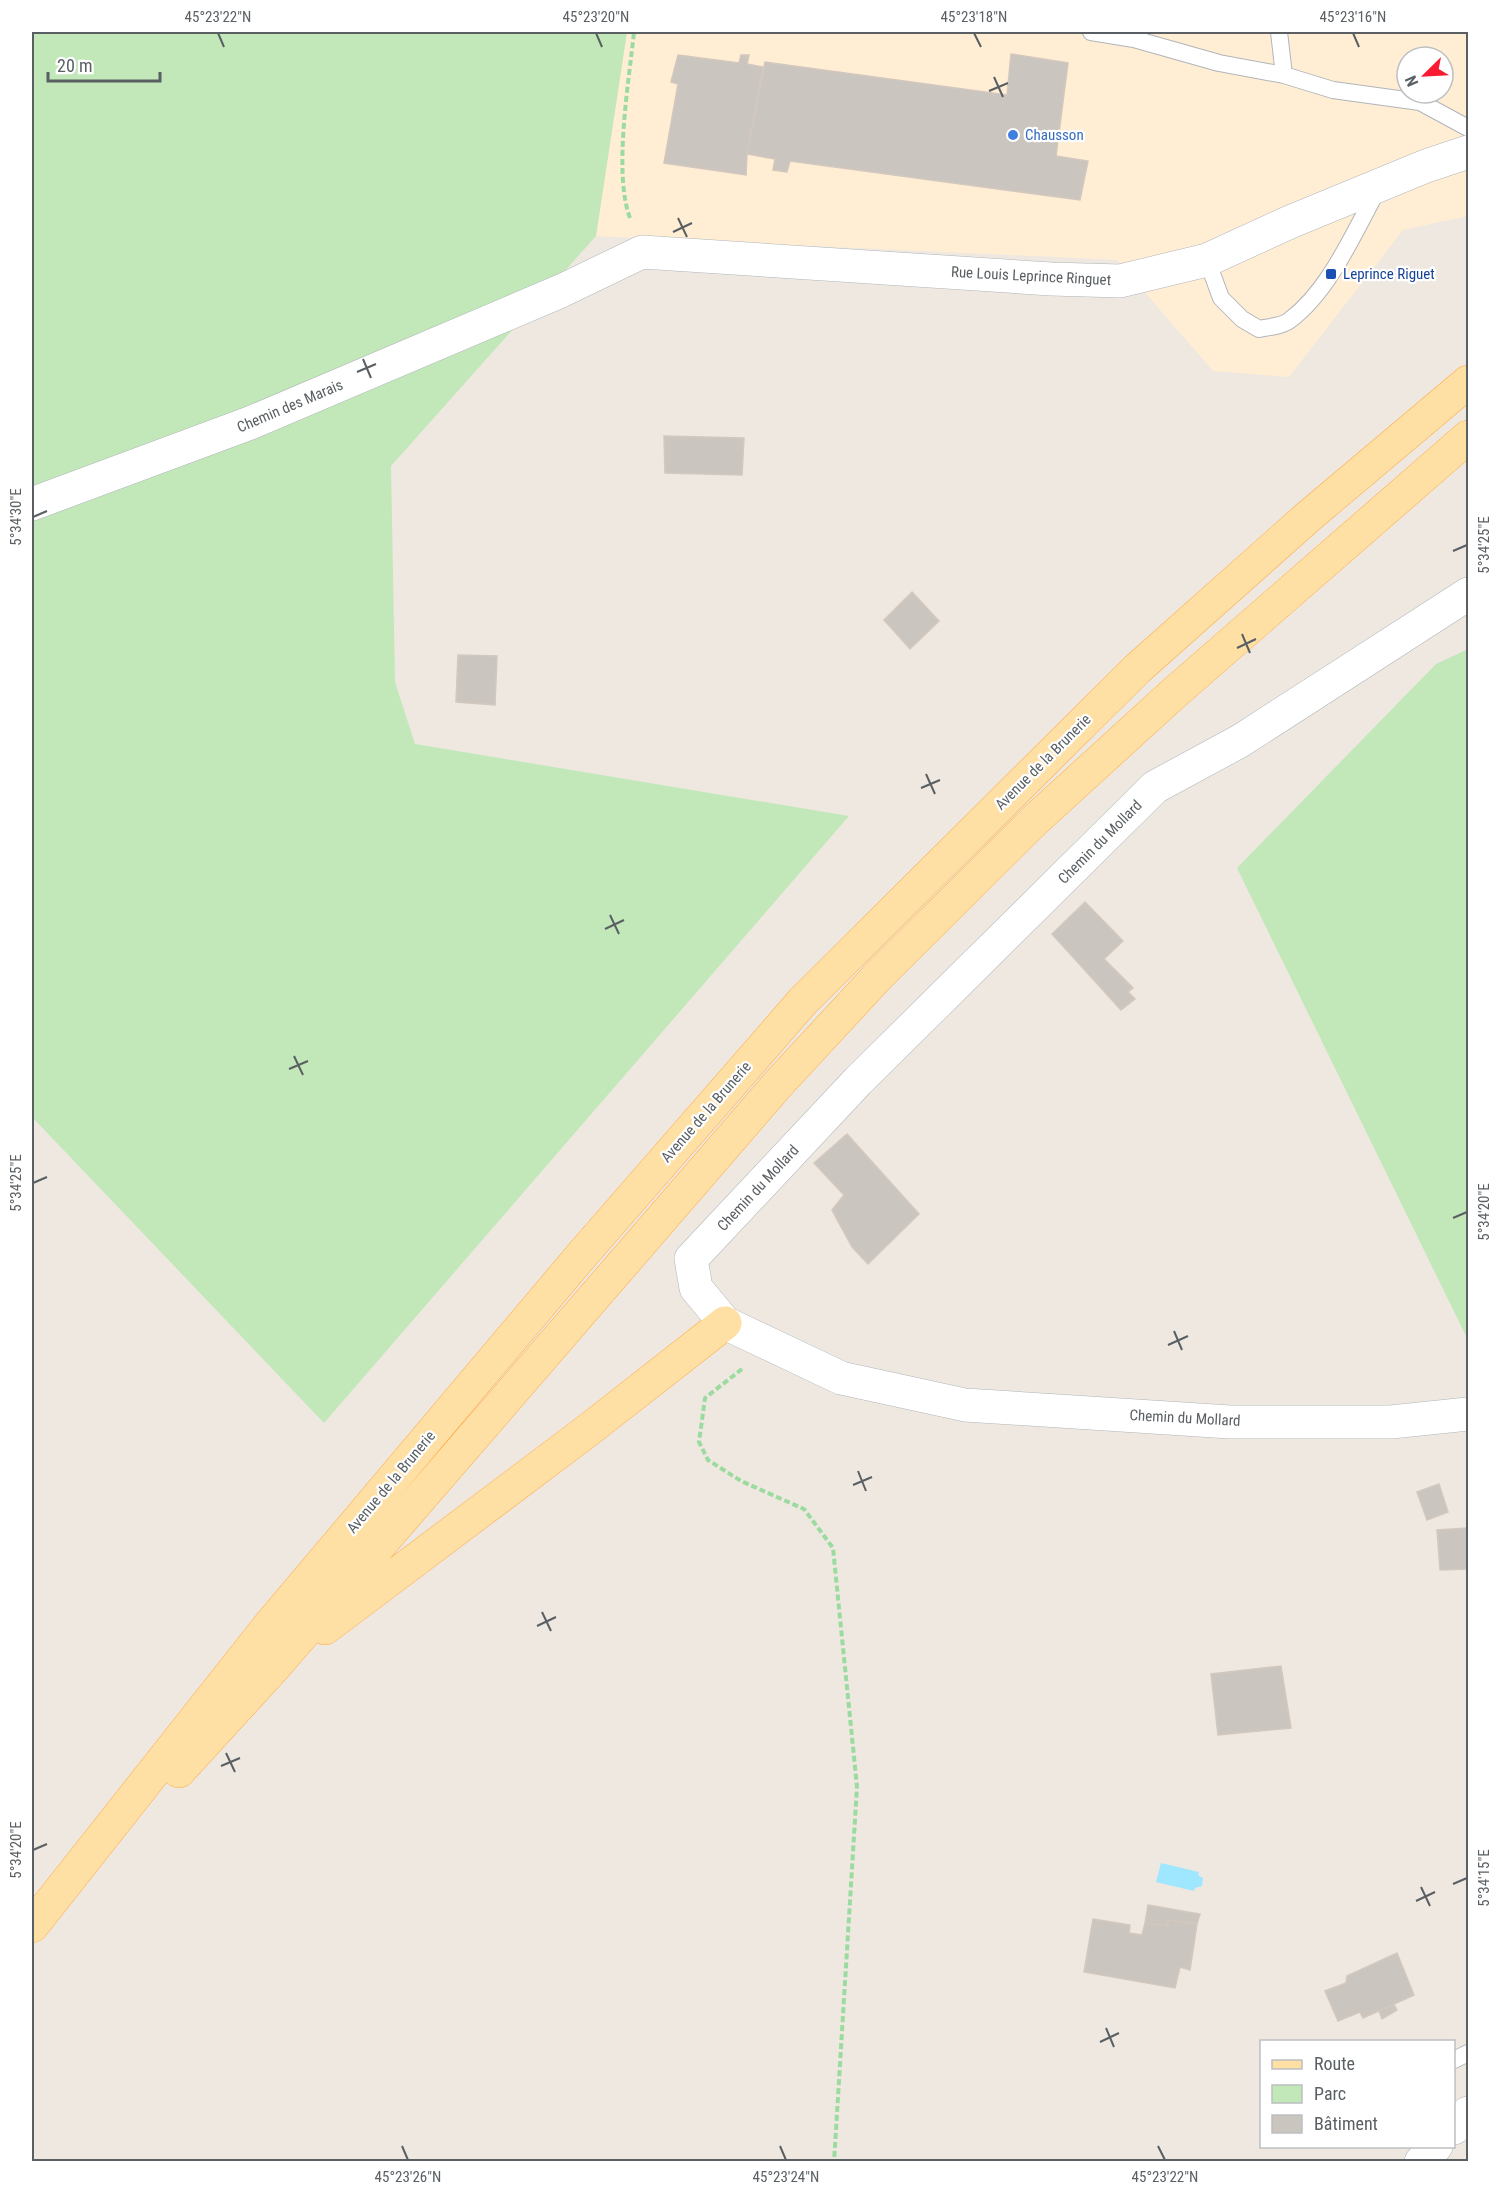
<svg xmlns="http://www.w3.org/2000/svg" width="1500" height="2193" font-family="'Roboto Condensed',sans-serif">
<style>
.commercial{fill:#ffedd4;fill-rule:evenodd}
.green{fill:#c2e8b9}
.water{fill:#9fe6ff}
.building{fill:#cbc5bf;stroke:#d3c8be;stroke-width:1.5}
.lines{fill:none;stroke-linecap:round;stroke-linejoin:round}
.service-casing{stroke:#b1b5b9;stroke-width:18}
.minor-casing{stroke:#b1b5b9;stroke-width:34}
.primary-casing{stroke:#ffaa48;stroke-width:34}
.path{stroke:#9bdba0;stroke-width:4;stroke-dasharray:6 3;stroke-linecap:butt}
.service{stroke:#fff;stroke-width:16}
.minor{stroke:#fff;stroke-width:33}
.primary{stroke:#ffe0a4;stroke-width:33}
.ticks{fill:none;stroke:#595f63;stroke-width:2}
.shop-dot{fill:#3f7fe0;stroke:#fff;stroke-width:2}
.transit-dot{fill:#1a4fb4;stroke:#fff;stroke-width:2}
.labels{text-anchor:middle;stroke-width:4.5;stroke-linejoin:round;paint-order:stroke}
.shop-label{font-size:15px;fill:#366cbe;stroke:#fff;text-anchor:start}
.transit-label{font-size:15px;fill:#164399;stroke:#fff;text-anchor:start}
.street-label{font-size:15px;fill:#595f63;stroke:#fff}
.neatline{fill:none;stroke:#595f63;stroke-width:2}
.ticks-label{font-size:15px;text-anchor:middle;fill:#595f63}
</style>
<rect width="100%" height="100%" fill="#eee8e0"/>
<!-- commercial -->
<path class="commercial" d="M627,32H1468V216L1403,230L1289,377L1213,371L1117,260L596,236ZM1407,57H1443V93H1407Z"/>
<!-- green -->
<path class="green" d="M32,32H627L596,236L391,466L395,682L415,744L849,816L324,1423L32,1117Z
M1468,649V1340L1237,868L1436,664Z"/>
<!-- water -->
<path class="water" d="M1161,1863L1199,1872L1198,1875L1203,1878L1202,1886L1195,1888L1194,1891L1156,1882Z"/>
<!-- building -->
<path class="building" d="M1011,54L1068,63L1056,156L1088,161L1080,200L790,161L787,172L773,170L775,159L747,154L765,62L1007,95Z
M678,55L739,63L741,55H749L747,64L763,67L747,154L746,175L664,163L678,84L671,82Z
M664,436L744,438L742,475L665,473Z
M912,592L939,621L910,649L884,620Z
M458,655L497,656L495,705L456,702Z
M1085,902L1123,941L1104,959L1133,988L1128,992L1135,999L1121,1010L1052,934Z
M847,1134L919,1214L868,1264L852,1247L832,1210L844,1195L814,1163Z
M1439,1484L1448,1512L1427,1520L1417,1492Z
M1468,1528V1569L1440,1570L1437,1530Z
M1281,1666L1291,1728L1218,1735L1211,1674Z
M1148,1905L1200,1914L1197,1924L1168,1920V1926L1145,1923Z
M1093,1919L1130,1925L1129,1933L1142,1935L1145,1923L1168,1926V1920L1197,1924L1190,1970L1180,1967L1175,1988L1084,1972Z
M1397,1953L1414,1995L1363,2018L1360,2012L1338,2021L1325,1991L1346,1983L1347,1976Z
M1394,2005L1397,2010L1382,2019L1379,2011Z"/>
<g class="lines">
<defs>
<path id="service" d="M1091,32L1134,39L1219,63L1284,75
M1279,32L1284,75L1333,90L1420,102L1468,128
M1207,260L1221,298L1242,319L1259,329C1268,327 1283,326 1290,320C1330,290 1354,232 1378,189
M1454,2060L1468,2053"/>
<path id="minor" d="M32,504L250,423L561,291L642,252L1051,279L1120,281L1207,260L1290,222L1426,166L1468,152
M1468,594L1240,741L1155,787L858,1081L691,1259L696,1288L725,1323L841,1378L965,1405L1230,1422H1391L1468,1414
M1454,2128L1468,2113
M1421,2162L1436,2146"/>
<path id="primary" d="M325,1628L587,1431L725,1323
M179,1771L276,1665L778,1084L879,975L1035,820L1173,694L1468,437
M32,1926L269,1626L581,1256L803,1001L1137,669L1309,516L1468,382"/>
</defs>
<!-- service casing -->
<use href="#service" class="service-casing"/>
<!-- minor casing -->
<use href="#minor" class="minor-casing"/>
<!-- primary casing -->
<use href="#primary" class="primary-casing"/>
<!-- path -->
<path class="path" d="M630,218C613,173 629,81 634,32
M742,1369L705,1398L699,1442L708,1460L741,1481L804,1509L833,1548L857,1787L834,2162"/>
<!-- service -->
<use href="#service" class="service"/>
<!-- minor -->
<use href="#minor" class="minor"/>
<!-- primary -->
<use href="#primary" class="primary"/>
</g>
<!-- ticks -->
<path class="ticks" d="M218,33L224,47M596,33L602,47M974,33L981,47M1353,33L1359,47M994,77L1003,97M989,91L1008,83M678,218L687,237M673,232L692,223M363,359L371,378M357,372L376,364M33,517L47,511M1453,551L1467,545M1242,634L1250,653M1237,648L1256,639M926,774L935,794M921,788L940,780M610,915L619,934M605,929L624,920M294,1056L303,1075M289,1069L308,1061M33,1183L47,1177M1453,1218L1467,1212M1174,1331L1182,1350M1168,1345L1188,1336M858,1471L866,1491M853,1485L872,1477M542,1612L551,1631M537,1626L556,1617M226,1753L235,1772M221,1766L240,1758M33,1850L47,1844M1453,1884L1467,1878M1421,1887L1430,1906M1416,1901L1435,1892M1106,2028L1114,2047M1100,2042L1119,2033M402,2146L408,2160M780,2146L786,2160M1158,2146L1165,2160"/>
<!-- markers -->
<circle class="shop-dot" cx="1013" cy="135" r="6"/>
<rect class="transit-dot" x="1325" y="268" width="12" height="12" rx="3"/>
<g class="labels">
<!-- shop labels -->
<g class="shop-label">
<text x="1025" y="140">Chausson</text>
</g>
<!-- transit labels -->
<g class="transit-label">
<text x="1343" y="279">Leprince Riguet</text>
</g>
<!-- street labels -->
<g class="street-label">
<text transform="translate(1031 276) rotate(3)" y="5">Rue Louis Leprince Ringuet</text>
<text transform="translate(290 406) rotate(-23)" y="5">Chemin des Marais</text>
<text transform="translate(1043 762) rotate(-45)" y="5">Avenue de la Brunerie</text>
<text transform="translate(1100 842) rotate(-45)" y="5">Chemin du Mollard</text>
<text transform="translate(706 1112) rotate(-49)" y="5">Avenue de la Brunerie</text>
<text transform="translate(758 1188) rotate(-47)" y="5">Chemin du Mollard</text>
<text transform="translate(1185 1418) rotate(3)" y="5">Chemin du Mollard</text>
<text transform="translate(391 1482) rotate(-50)" y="5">Avenue de la Brunerie</text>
</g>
</g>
<!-- border -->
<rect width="1500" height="2193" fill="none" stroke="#ffffff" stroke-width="66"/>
<!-- legend -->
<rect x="1260" y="2040" width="195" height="108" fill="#ffffff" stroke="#bdbfc1" stroke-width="1.5"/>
<rect x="1272" y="2060" width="30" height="9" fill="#ffe0a4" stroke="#bdbfc1" stroke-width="1.5"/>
<text x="1314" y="2070" font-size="18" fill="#595f63">Route</text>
<rect x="1272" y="2085" width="30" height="18" fill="#c2e8b9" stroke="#bdbfc1" stroke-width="1.5"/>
<text x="1314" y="2100" font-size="18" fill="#595f63">Parc</text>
<rect x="1272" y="2115" width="30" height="18" fill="#cbc5bf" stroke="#bdbfc1" stroke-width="1.5"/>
<text x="1314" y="2130" font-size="18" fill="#595f63">Bâtiment</text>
<!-- north arrow -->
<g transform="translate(1425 75) rotate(246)"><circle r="28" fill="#ffffff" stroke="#bdbfc1" stroke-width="1.5"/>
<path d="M0-4.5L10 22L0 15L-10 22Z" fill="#fa1a31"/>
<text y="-9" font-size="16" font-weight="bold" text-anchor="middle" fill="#595f63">N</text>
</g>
<!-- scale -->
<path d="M48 72v9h112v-9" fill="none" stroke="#595f63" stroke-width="3"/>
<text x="57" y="72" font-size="18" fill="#595f63" stroke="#ffffff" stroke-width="4.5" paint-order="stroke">20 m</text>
<rect x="33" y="33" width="1434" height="2127" class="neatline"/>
<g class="ticks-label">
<text x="218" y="22">45°23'22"N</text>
<text x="596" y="22">45°23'20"N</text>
<text x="974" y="22">45°23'18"N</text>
<text x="1353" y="22">45°23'16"N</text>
<text transform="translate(16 517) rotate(-90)" y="5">5°34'30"E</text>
<text transform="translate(1484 545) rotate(-90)" y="5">5°34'25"E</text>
<text transform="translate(16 1183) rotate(-90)" y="5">5°34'25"E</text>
<text transform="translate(1484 1212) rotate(-90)" y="5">5°34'20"E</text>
<text transform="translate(16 1850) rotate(-90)" y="5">5°34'20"E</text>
<text transform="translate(1484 1878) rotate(-90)" y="5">5°34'15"E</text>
<text x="408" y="2182">45°23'26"N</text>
<text x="786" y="2182">45°23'24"N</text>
<text x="1165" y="2182">45°23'22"N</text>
</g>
</svg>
